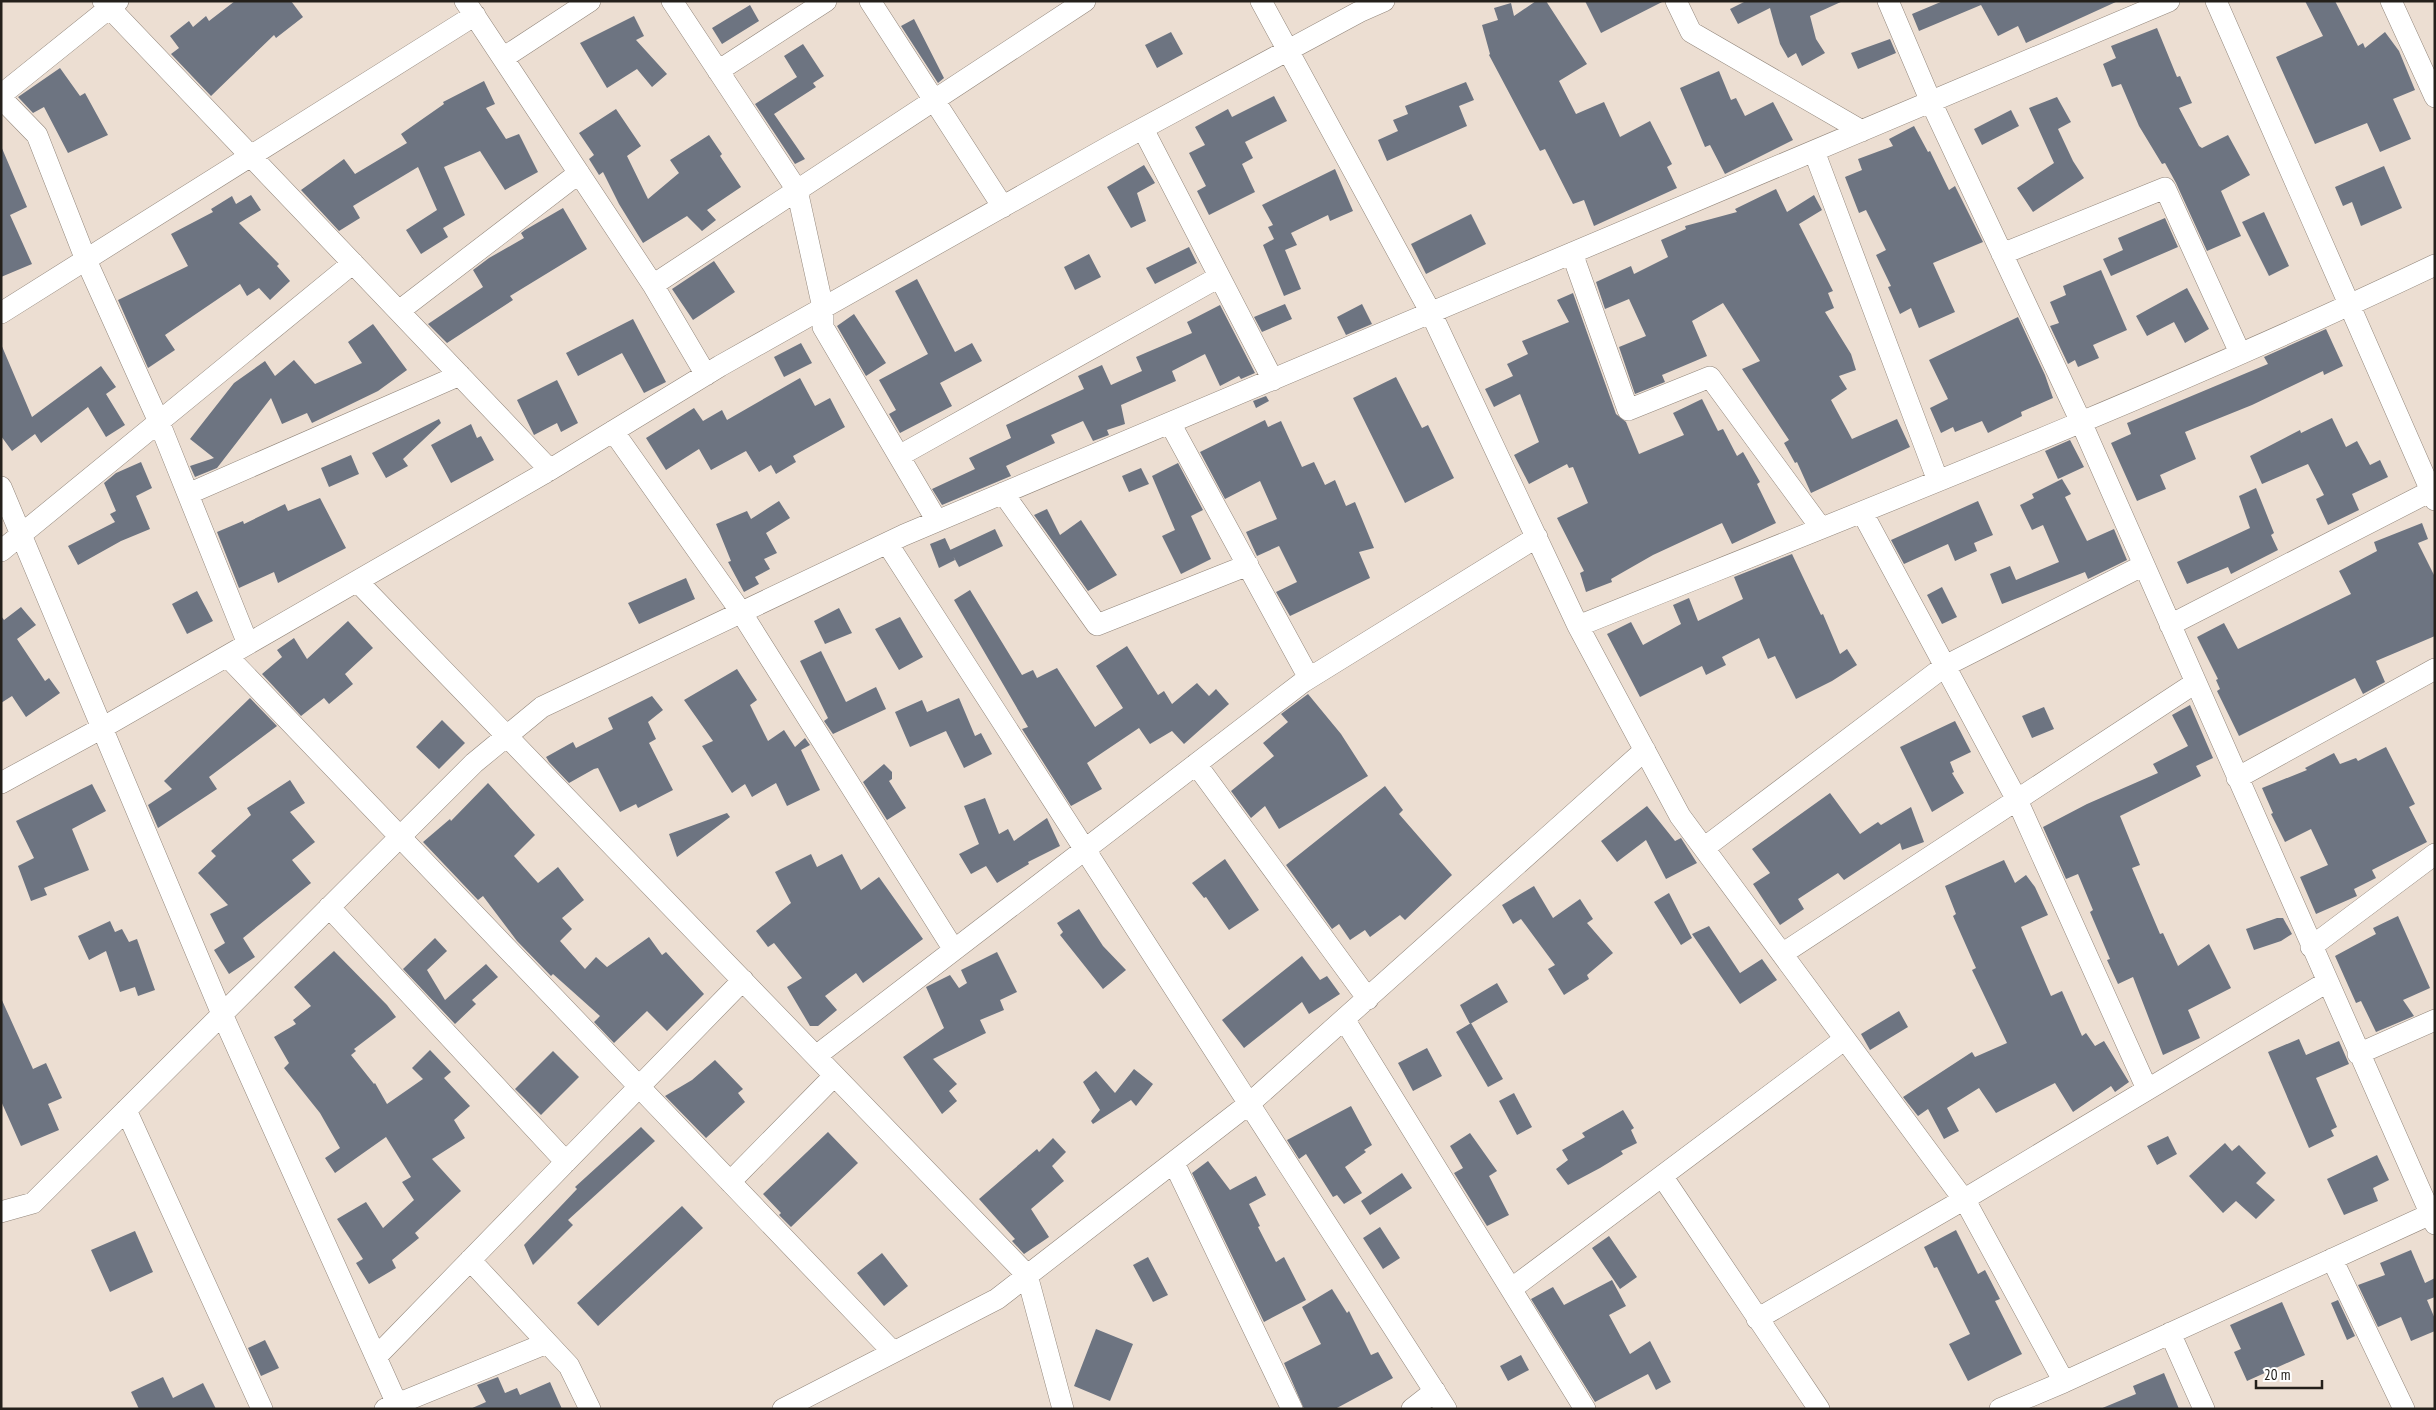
<svg xmlns="http://www.w3.org/2000/svg" width="2436" height="1410" font-family="'PT Sans Narrow',sans-serif">
<style>
.building{fill:#6d7481}
.lines{fill:none;stroke-linecap:round;stroke-linejoin:round}
.minor-casing{stroke:#92867b;stroke-width:22}
.minor{stroke:#fff;stroke-width:21}
</style>
<rect width="100%" height="100%" fill="#ecded2"/>
<!-- building -->
<path class="building" d="M235,1H291L303,17L276,38L274,35L211,96L171,54L179,48L170,36L189,21L193,27L206,16L209,21Z
M1536,1H1546L1587,64L1559,81L1576,114L1604,102L1620,137L1650,121L1672,164L1667,167L1677,188L1594,226L1584,200L1573,204L1545,149L1540,151L1489,55L1490,54L1482,25L1498,20L1494,8L1511,3L1514,16Z
M1585,1H1664L1601,33Z
M1746,1H1843L1810,16L1816,39L1825,53L1802,66L1796,53L1788,58L1780,44L1770,8L1738,24L1730,9Z
M1943,1H2118L2026,43L2018,26L1998,36L1981,5L1919,31L1912,14Z
M2305,1H2335L2358,46L2363,43L2365,48L2385,32L2399,51L2415,90L2393,99L2411,139L2380,152L2367,123L2315,144L2276,57L2323,36Z
M750,5L759,21L722,44L712,28Z
M634,16L644,36L636,40L667,74L652,87L637,69L607,88L580,43Z
M914,19L944,78L938,83L901,26Z
M2157,28L2177,77L2180,76L2192,103L2179,108L2199,146L2202,148L2228,135L2250,175L2221,191L2241,236L2207,251L2176,183L2165,163L2162,164L2139,126L2121,84L2112,87L2103,64L2116,58L2111,46Z
M1171,32L1183,54L1157,68L1145,45Z
M1890,39L1896,53L1858,69L1851,53Z
M803,44L824,76L813,83L816,87L774,114L805,159L795,164L755,104L797,77L784,56Z
M60,68L80,96L85,93L108,135L68,153L44,107L33,113L18,97Z
M1719,71L1731,100L1736,98L1745,116L1773,102L1793,140L1725,174L1710,145L1705,147L1680,88Z
M484,81L495,104L486,108L506,139L519,134L538,172L505,190L480,151L444,167L465,215L443,228L448,237L421,254L406,230L437,210L418,167L353,206L360,218L339,231L301,190L344,159L355,174L407,143L401,134L444,104L443,102Z
M1466,82L1474,100L1459,106L1467,126L1387,161L1378,140L1398,131L1393,120L1408,114L1405,106Z
M1274,96L1287,121L1245,142L1253,158L1242,164L1255,192L1209,215L1197,191L1206,186L1189,153L1205,145L1195,127L1228,109L1232,117Z
M2057,97L2071,122L2058,129L2073,161L2084,178L2033,212L2017,188L2054,163L2029,108Z
M616,109L641,146L627,156L648,199L679,173L670,160L709,135L722,154L720,156L741,187L707,210L716,220L702,231L687,216L643,243L619,204L603,172L599,175L589,159L594,155L579,133Z
M2011,110L2019,126L1982,145L1974,129Z
M1914,126L1928,152L1930,151L1949,190L1955,186L1983,242L1933,263L1955,312L1919,328L1911,308L1900,314L1888,287L1891,286L1876,255L1886,250L1866,210L1859,213L1845,177L1862,170L1858,159L1893,146L1889,139Z
M1,146L27,207L10,215L32,264L1,277Z
M1144,165L1155,183L1137,193L1146,221L1131,228L1107,187Z
M2384,166L2402,208L2361,226L2352,202L2343,206L2335,187Z
M1335,169L1353,211L1330,221L1328,215L1291,233L1297,245L1285,250L1301,289L1284,296L1263,245L1274,239L1268,227L1273,225L1262,205Z
M1776,189L1787,212L1814,195L1822,210L1799,224L1833,291L1828,293L1834,308L1825,312L1851,354L1856,370L1839,376L1847,389L1831,400L1852,439L1897,419L1910,447L1811,493L1797,462L1795,463L1784,443L1789,440L1742,369L1760,361L1723,303L1692,321L1707,356L1662,375L1665,382L1635,394L1619,347L1646,336L1629,299L1605,309L1596,282L1631,266L1634,274L1668,257L1661,240L1686,229L1685,226L1737,212L1735,209Z
M251,195L261,210L239,223L279,264L277,266L290,281L270,300L259,288L247,296L240,284L165,335L175,350L148,368L118,300L188,266L171,234L213,212L211,209L232,196L236,204Z
M563,208L587,249L510,296L513,300L447,343L428,324L483,287L473,270L489,258L524,238L521,233L525,230Z
M2264,212L2289,266L2269,276L2242,222Z
M1471,214L1486,244L1426,274L1411,244Z
M2165,218L2178,247L2111,276L2103,259L2123,250L2118,238Z
M1189,247L1197,263L1155,284L1146,268Z
M1089,254L1101,277L1075,290L1064,267Z
M714,261L735,292L693,320L672,289Z
M2101,270L2127,330L2093,345L2099,358L2078,367L2075,360L2068,364L2050,326L2059,323L2050,302L2066,295L2063,286Z
M917,279L955,352L972,343L982,361L940,383L952,406L900,433L889,414L896,410L879,380L928,354L895,291Z
M2187,288L2209,329L2185,343L2174,322L2147,336L2136,316Z
M1573,293L1616,414L1626,422L1639,454L1684,435L1673,413L1702,399L1718,431L1723,429L1737,456L1743,452L1760,482L1757,484L1776,523L1732,544L1722,523L1653,555L1611,579L1612,582L1586,592L1580,573L1584,571L1557,518L1588,503L1573,467L1569,468L1567,464L1529,484L1514,455L1539,442L1520,394L1494,407L1485,389L1513,376L1507,364L1528,354L1522,341L1569,322L1557,300Z
M1285,304L1292,319L1262,332L1254,317Z
M1362,304L1372,324L1346,335L1337,317Z
M1220,305L1255,373L1241,379L1239,376L1220,386L1205,354L1172,371L1176,381L1121,405L1125,424L1107,430L1109,435L1093,441L1083,421L1051,435L1055,443L1006,466L1011,476L942,505L932,489L975,469L969,458L1011,438L1006,425L1084,389L1078,376L1102,365L1111,385L1142,371L1136,357L1192,333L1187,322Z
M854,314L886,363L866,376L837,326Z
M2018,317L2045,375L2053,398L2021,412L2022,416L1988,433L1982,421L1955,432L1953,427L1941,433L1930,408L1948,399L1929,360Z
M633,319L666,382L644,393L622,353L578,376L566,353Z
M373,324L407,370L378,391L312,423L307,413L282,424L271,398L217,468L195,477L190,466L214,458L190,439L234,383L265,361L275,376L294,360L315,384L362,363L348,342Z
M2326,329L2343,366L2324,375L2323,371L2252,405L2185,432L2196,459L2160,475L2166,489L2137,501L2111,443L2131,434L2127,423L2268,364L2264,357Z
M801,343L812,363L784,377L774,357Z
M1,344L32,417L101,366L116,387L106,394L125,425L106,437L88,407L41,443L35,434L12,451L1,436Z
M1396,377L1422,428L1428,425L1454,478L1405,503L1353,398Z
M800,378L815,406L830,398L845,427L793,456L796,462L776,474L771,465L759,472L746,451L711,470L699,449L666,470L646,438L694,408L703,421L722,410L727,420Z
M557,380L578,423L561,432L557,423L534,435L517,400Z
M1266,396L1269,401L1256,408L1253,401Z
M2332,418L2346,447L2357,441L2370,465L2380,460L2388,477L2352,494L2359,510L2328,525L2316,499L2324,495L2308,464L2262,484L2250,456L2300,430L2301,433Z
M439,419L441,423L403,459L408,466L386,478L372,453Z
M1265,420L1268,427L1281,421L1302,467L1314,462L1325,485L1335,480L1346,506L1355,502L1374,548L1359,552L1370,578L1290,616L1276,592L1297,582L1279,546L1257,556L1246,532L1277,519L1260,481L1225,499L1200,452Z
M471,424L477,438L481,436L494,460L451,483L431,445Z
M2070,440L2084,467L2058,479L2045,451Z
M351,455L359,474L329,487L321,468Z
M141,462L152,488L136,496L150,529L121,541L78,565L68,546L115,522L110,514L116,511L104,483L116,473Z
M1178,463L1203,510L1191,516L1211,559L1181,574L1162,536L1175,530L1152,476Z
M1141,468L1149,484L1129,492L1122,476Z
M2062,479L2071,494L2065,497L2087,541L2114,529L2127,560L2088,579L2085,572L2002,604L1990,574L2010,566L2016,580L2059,562L2043,525L2032,530L2020,505L2034,498L2032,494Z
M2256,488L2274,533L2271,535L2278,550L2231,574L2228,567L2187,584L2177,562L2250,528L2239,496Z
M320,498L346,548L278,583L274,572L239,588L217,532L243,521L244,524L285,504L288,511Z
M779,501L790,518L766,533L777,553L764,559L770,569L755,577L759,584L744,592L728,562L731,561L716,524L747,511L751,519Z
M1978,501L1993,535L1974,543L1977,551L1955,561L1948,544L1904,564L1891,540Z
M1047,509L1060,535L1081,520L1117,575L1088,591L1034,515Z
M2422,523L2428,539L2418,543L2435,577V636L2376,661L2385,682L2363,694L2355,678L2239,736L2217,691L2220,689L2216,680L2218,679L2197,637L2224,623L2238,649L2351,594L2339,571L2377,551L2374,542Z
M995,529L1003,546L959,567L950,550Z
M945,538L955,560L939,568L930,544Z
M1792,554L1821,615L1823,614L1840,654L1847,649L1857,665L1832,681L1796,699L1775,656L1768,659L1759,638L1722,657L1726,665L1706,675L1702,666L1640,697L1607,634L1631,622L1643,645L1681,624L1673,605L1689,598L1698,621L1743,599L1734,577Z
M686,578L695,599L639,624L628,603Z
M1942,587L1957,617L1942,624L1927,595Z
M970,590L1022,675L1033,670L1037,678L1057,668L1095,727L1123,708L1096,666L1127,646L1158,695L1164,691L1172,704L1197,683L1209,696L1216,689L1229,704L1184,744L1172,731L1150,744L1139,728L1087,763L1102,789L1071,806L1022,729L1028,727L954,600Z
M197,591L213,621L187,634L172,604Z
M21,607L36,625L17,639L45,681L49,678L60,693L26,717L12,696L1,703V616L4,620Z
M839,608L852,633L825,644L814,621Z
M900,617L923,657L899,670L875,629Z
M348,621L373,648L345,674L353,684L329,704L324,698L301,716L262,674L282,657L277,650L294,638L307,659Z
M821,651L846,702L876,687L886,709L833,734L824,721L828,718L800,661Z
M737,669L757,700L750,705L768,741L784,730L795,747L805,738L810,745L801,750L820,790L787,806L776,783L752,797L745,784L732,793L702,746L713,741L684,700Z
M1308,694L1341,734L1368,776L1279,829L1265,806L1251,818L1231,791L1274,756L1263,743L1288,722L1281,714Z
M652,696L663,710L648,722L656,739L649,743L673,790L638,808L636,804L620,812L598,768L594,769L569,783L549,762L546,757L573,742L576,748L613,729L608,718Z
M250,698L277,726L209,777L217,789L158,828L148,805L172,789L164,781Z
M959,698L975,736L981,733L992,754L964,768L946,731L910,747L895,712L922,700L927,712Z
M2190,705L2213,758L2196,766L2201,776L2120,816L2140,865L2132,868L2160,934L2163,933L2178,966L2209,944L2231,988L2188,1010L2200,1038L2163,1055L2133,977L2118,984L2107,960L2110,959L2090,912L2093,910L2078,874L2066,879L2043,827L2087,804L2158,773L2153,764L2188,746L2172,715Z
M2044,707L2054,729L2032,738L2022,716Z
M442,720L465,743L439,769L416,747Z
M1955,721L1971,752L1950,762L1954,772L1952,773L1964,793L1932,812L1900,747Z
M2386,747L2415,804L2409,807L2427,842L2372,870L2376,878L2354,889L2357,896L2316,914L2300,877L2328,865L2311,829L2285,842L2271,814L2273,813L2262,788L2307,770L2305,768L2334,753L2340,764L2356,758L2358,761Z
M884,764L892,772V779L889,781L906,808L887,820L863,782Z
M290,780L305,803L290,812L315,842L292,860L311,883L243,938L255,957L229,974L214,950L225,943L210,914L228,905L198,873L216,856L211,851L251,815L247,808Z
M488,783L535,835L514,856L538,883L558,867L584,900L562,918L572,929L560,941L585,969L596,957L607,967L649,937L662,955L666,952L704,994L667,1031L647,1011L614,1043L594,1022L600,1016L553,974L551,976L517,941L483,896L478,900L423,842L450,819L451,821Z
M92,784L106,811L72,829L89,870L44,888L47,895L31,901L18,866L34,858L16,821Z
M1385,786L1403,810L1399,814L1452,875L1405,920L1400,915L1370,937L1365,930L1350,940L1339,924L1332,929L1286,865Z
M1830,793L1860,834L1878,822L1881,825L1911,807L1924,842L1902,850L1900,843L1844,880L1838,873L1798,899L1804,909L1780,925L1753,884L1770,873L1752,849Z
M985,798L999,834L1008,829L1014,841L1047,818L1060,846L1028,862L1029,864L997,883L986,866L971,874L959,854L979,844L964,806Z
M1647,806L1675,841L1681,838L1697,863L1666,879L1646,840L1617,862L1601,841Z
M727,813L730,817L677,857L669,834Z
M811,854L817,867L842,854L861,890L879,877L923,939L863,983L856,973L825,996L837,1010L818,1026H810L787,987L802,978L774,943L768,947L756,931L791,903L775,872Z
M1225,859L1259,910L1229,930L1206,897L1204,898L1192,883Z
M2004,860L2015,883L2026,875L2035,887L2048,915L2021,927L2051,996L2062,991L2082,1036L2086,1033L2095,1046L2104,1041L2129,1082L2115,1092L2111,1086L2073,1112L2055,1083L1996,1113L1979,1088L1947,1108L1959,1131L1944,1139L1928,1109L1918,1116L1903,1097L1972,1052L1975,1057L2007,1043L1972,970L1976,968L1953,916L1956,914L1945,886Z
M1534,886L1553,918L1580,899L1593,919L1587,923L1613,953L1587,975L1589,979L1564,995L1548,969L1555,965L1521,919L1513,924L1502,905Z
M1669,893L1692,938L1681,945L1654,902Z
M1079,909L1103,946L1126,970L1103,989L1060,935L1063,932L1057,923Z
M2398,916L2430,988L2403,1000L2414,1016L2376,1032L2361,1001L2356,1003L2335,956L2376,934L2373,928Z
M2277,918H2283L2292,934L2281,941L2254,950L2246,929Z
M110,921L115,932L122,929L129,942L137,939L155,990L138,996L135,987L120,992L106,951L89,960L78,936Z
M1709,926L1740,973L1762,959L1777,980L1740,1004L1692,934Z
M435,938L447,951L427,970L445,1000L486,964L498,977L472,1000L476,1004L455,1024L403,969Z
M334,951L387,1005L396,1017L354,1049L356,1051L351,1055L374,1084L375,1083L387,1104L423,1079L412,1068L430,1050L451,1072L444,1078L470,1106L454,1120L465,1138L432,1159L461,1191L415,1233L419,1238L392,1260L396,1268L369,1284L356,1263L363,1259L337,1219L366,1202L383,1228L414,1200L402,1182L411,1177L386,1137L335,1173L325,1158L340,1148L320,1113L284,1068L289,1063L274,1037L296,1024L293,1020L311,1006L294,987Z
M997,952L1017,992L1000,1000L1004,1010L980,1020L986,1033L933,1059L957,1084L949,1091L957,1101L942,1114L903,1057L944,1028L926,987L950,975L959,988L967,983L961,970Z
M1302,956L1320,980L1327,976L1340,994L1309,1014L1302,1002L1244,1048L1222,1020Z
M1497,983L1508,1002L1470,1024L1460,1005Z
M1,998L33,1069L46,1063L62,1098L48,1104L59,1130L21,1146L1,1101Z
M1899,1011L1908,1027L1870,1050L1861,1034Z
M1471,1023L1503,1079L1488,1087L1456,1032Z
M2299,1039L2306,1055L2339,1041L2349,1064L2316,1078L2337,1127L2331,1130L2334,1136L2309,1148L2268,1052Z
M1427,1048L1442,1076L1413,1091L1398,1063Z
M553,1051L579,1077L541,1115L515,1089Z
M715,1060L743,1089L738,1093L745,1102L706,1138L665,1096L692,1080Z
M1134,1069L1153,1084L1136,1106L1131,1100L1093,1124L1091,1121L1100,1110L1083,1082L1096,1071L1115,1093Z
M1514,1093L1532,1127L1517,1135L1499,1101Z
M1351,1106L1372,1145L1364,1150L1366,1152L1345,1167L1362,1193L1344,1204L1337,1195L1333,1197L1306,1154L1299,1159L1287,1140Z
M1623,1110L1634,1128L1631,1130L1637,1143L1621,1151L1623,1154L1600,1168L1568,1185L1556,1169L1568,1160L1562,1150L1585,1137L1582,1133Z
M641,1127L655,1141L568,1220L573,1225L533,1265L524,1245L577,1189L575,1187Z
M828,1132L858,1163L791,1227L779,1215L781,1213L763,1194Z
M1470,1133L1497,1171L1489,1176L1509,1215L1487,1226L1454,1173L1463,1168L1450,1146Z
M2168,1136L2177,1154L2157,1165L2147,1146Z
M1053,1138L1066,1152L1052,1166L1064,1181L1031,1209L1049,1237L1024,1254L1012,1241L1015,1239L979,1199L1037,1149L1039,1152Z
M2225,1143L2232,1151L2239,1145L2266,1173L2256,1183L2275,1200L2256,1219L2236,1201L2223,1213L2189,1176Z
M2377,1155L2389,1180L2373,1188L2378,1201L2344,1215L2327,1179Z
M1208,1161L1230,1190L1256,1176L1266,1195L1249,1204L1260,1226L1258,1227L1276,1262L1284,1257L1306,1300L1264,1322L1192,1173Z
M1402,1173L1412,1188L1370,1215L1361,1201Z
M682,1206L703,1228L598,1326L577,1303Z
M1380,1227L1400,1258L1383,1269L1363,1238Z
M1956,1230L1978,1274L1985,1270L2000,1299L1995,1301L2022,1354L1968,1381L1949,1344L1970,1334L1937,1267L1934,1268L1924,1247Z
M135,1231L153,1272L110,1292L91,1250Z
M1609,1236L1637,1277L1620,1289L1592,1248Z
M2411,1250L2425,1283L2435,1278V1297L2427,1300L2435,1319V1331L2411,1341L2401,1317L2378,1327L2358,1285L2385,1275L2380,1263Z
M882,1253L908,1286L884,1306L857,1273Z
M1148,1257L1168,1295L1153,1302L1133,1265Z
M1612,1280L1626,1306L1609,1315L1630,1354L1650,1341L1671,1382L1656,1390L1648,1374L1595,1402L1531,1299L1553,1287L1564,1305Z
M1332,1289L1347,1313L1349,1311L1371,1355L1378,1352L1393,1378L1335,1409H1304L1284,1363L1321,1344L1302,1307Z
M2338,1300L2355,1336L2347,1340L2331,1303Z
M2282,1302L2305,1355L2247,1381L2234,1352L2241,1349L2230,1325Z
M1096,1329L1133,1344L1110,1401L1074,1386Z
M265,1340L279,1368L261,1376L248,1348Z
M1521,1355L1529,1370L1508,1381L1500,1366Z
M2164,1373L2179,1409H2100L2136,1394L2133,1386Z
M163,1377L173,1398L203,1383L216,1409H139L131,1392Z
M498,1377L505,1393L517,1388L520,1395L550,1382L562,1409H470L486,1402L477,1385Z"/>
<g class="lines">
<defs>
<path id="minor" d="M103,1L550,470
M465,1L653,285L706,375
M672,1L797,190L823,308V327L937,521
M870,1L1003,207
M1261,1L1431,313L1578,626L1680,816L1967,1204L2064,1382
M1676,1L1691,32L1862,131
M1888,1L1931,102L2081,422L2435,1224
M2216,1L2435,500
M2391,1L2435,97
M503,58L590,1
M718,71L826,1
M1,95L118,1
M1,98L37,135L86,260L159,422L248,644
M1143,129L1273,380
M1814,151L1938,481
M1572,253L1628,410L1710,377L1821,528
M2002,254L2165,188L2240,353
M653,285L1085,1
M399,311L579,173
M1,313L475,15
M1170,423L1309,678
M613,431L741,612L954,950
M899,456L1219,277
M1,487L222,1014L397,1404
M1003,493L1097,625L1248,565
M188,494L460,375
M1862,512L2017,800L2147,1089
M887,543L1446,1409
M1,551L353,263
M357,581L1027,1275L1063,1409
M2170,625L2431,491
M1578,626C1866,510 2155,398 2435,265
M227,656L893,1352
M1196,764L1368,999
M2237,778L2435,669
M1,783L102,728L543,474L720,366L1112,145L1359,12L1384,1
M1704,848L1945,666L2144,565
M329,907L566,1162
M2311,947L2435,854
M1782,954L2195,683
M1344,1019L1585,1409
M2358,1054L2435,1020
M816,1056L1303,682L1537,537
M126,1110L262,1409
M1174,1163L1292,1409
M1662,1176L1819,1409
M730,1182L834,1076
M1,1212L33,1203L474,763L542,707L904,535L2169,1
M2332,1259L2404,1409
M470,1260L569,1366L590,1409
M1511,1289L1845,1039
M1757,1319L1963,1200L2327,982
M2170,1333L2204,1409
M376,1357L743,980
M385,1409L547,1343
M783,1409L997,1299L1250,1103L1645,750
M1412,1409L1435,1391
M2000,1409L2064,1382L2435,1212"/>
</defs>
<!-- minor casing -->
<use href="#minor" class="minor-casing"/>
<!-- minor -->
<use href="#minor" class="minor"/>
</g>
<!-- border -->
<rect width="2436" height="1410" fill="none" stroke="#24201b" stroke-width="5"/>
<!-- scale -->
<path d="M2256 1380v8h66v-8" fill="none" stroke="#24201b" stroke-width="2.5"/>
<text x="2264" y="1380" font-size="15" fill="#24201b" stroke="#ffffff" stroke-width="4" paint-order="stroke">20 m</text>
</svg>
